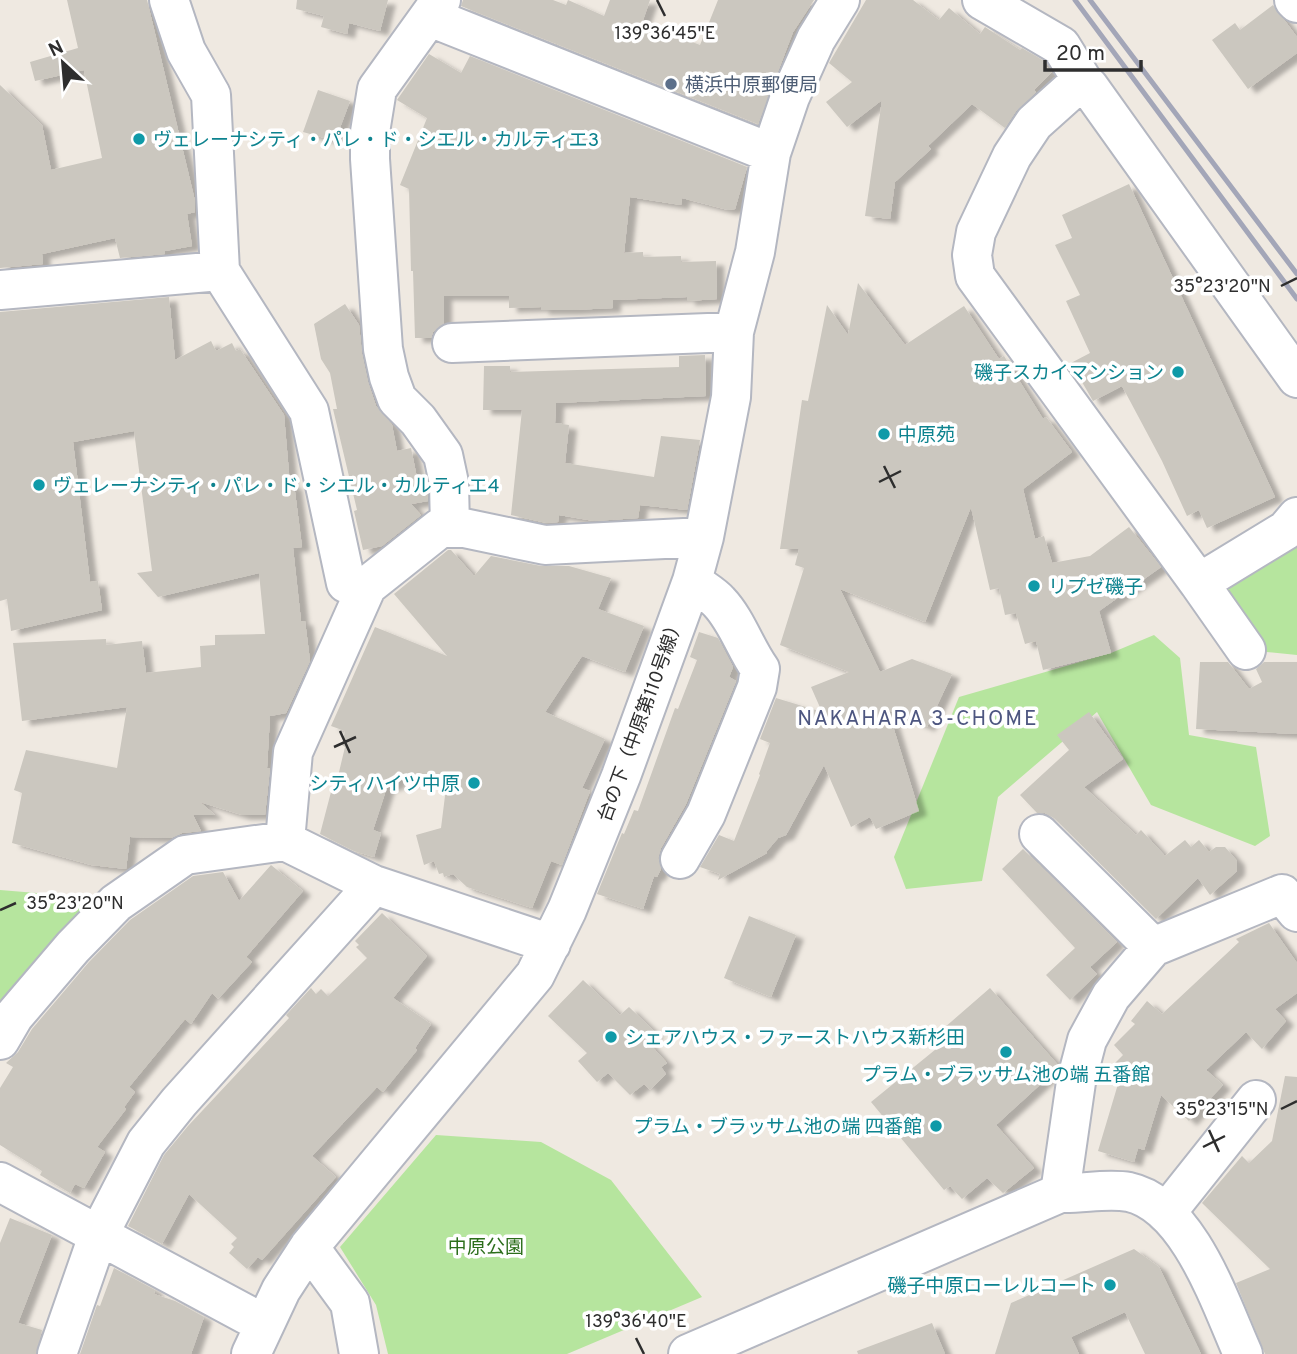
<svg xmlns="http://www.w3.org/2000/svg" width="1297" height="1354" font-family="Overpass,'Noto Sans JP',sans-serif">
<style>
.green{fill:#b6e59e}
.building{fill:#cbc7bf;filter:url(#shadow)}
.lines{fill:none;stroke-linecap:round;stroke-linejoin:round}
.minor-casing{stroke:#b4b7c1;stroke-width:42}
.tertiary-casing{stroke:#b4b7c1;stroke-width:42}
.minor{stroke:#fff;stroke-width:38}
.tertiary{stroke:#fff;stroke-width:38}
.rail{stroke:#a3a6b8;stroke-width:5}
.ticks{fill:none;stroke:#2e2e2e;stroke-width:2.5}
.service-dot{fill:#5c6f8a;stroke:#fff;stroke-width:2.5}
.culture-dot{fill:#0f9aa8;stroke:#fff;stroke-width:2.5}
.labels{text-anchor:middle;stroke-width:7;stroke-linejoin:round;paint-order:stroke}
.service-label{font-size:19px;fill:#4e5e75;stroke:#fff;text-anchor:start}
.culture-label{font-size:19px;fill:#0d838f;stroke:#fff;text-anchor:start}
.street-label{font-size:19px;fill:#2e2e2e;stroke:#fff}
.park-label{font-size:19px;fill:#2c6e1b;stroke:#fff}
.neighbourhood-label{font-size:21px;letter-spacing:2px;fill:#4d5680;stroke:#fff}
.ticks-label{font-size:18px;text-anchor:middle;fill:#2e2e2e;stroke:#fff;stroke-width:7;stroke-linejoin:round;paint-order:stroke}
</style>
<defs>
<filter id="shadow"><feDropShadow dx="8" dy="4.5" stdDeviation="2" flood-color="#0004"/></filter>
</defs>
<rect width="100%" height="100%" fill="#efe9e1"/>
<!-- green -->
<path class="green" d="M1297,530V655L1256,651L1217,584Z
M1154,635L1180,658L1189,735L1256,747L1270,836L1255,846L1151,805L1097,712L998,797L982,881L906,889L894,857L959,697L1111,653Z
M0,890L73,896L103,906L0,1017Z
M436,1135L541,1142L611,1180L702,1297L567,1354H388L376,1305L340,1247Z"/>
<!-- building -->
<path class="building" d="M67,0H147L195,201V212L187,214L192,246L165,251V254L120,258L115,238L42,254L43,264L0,268V85L42,125L51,170L102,158L84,70L35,81L30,62L78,48Z
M297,0H388L380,31L349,23L347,34L321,27L324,16L296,9Z
M463,0H553L566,5L568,0L604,16L610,0H650L642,23L700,45L718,0H814L793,32L758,124L461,6Z
M866,0H913L939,20L949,8L980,34L985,27L1020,50L1022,48L1044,61L1042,63L1052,72L1034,90L1036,92L1016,111L1005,128L972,104L928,146L931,149L895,182L890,219L865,216L882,100L847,127L826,102L852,82L829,63Z
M1273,5L1297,37V53L1248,89L1212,40L1235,23L1240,30Z
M429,54L461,73L470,56L747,167L735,209L728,210L682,198L681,205L630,197L624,253L643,252V257L681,256V262L716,261L717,299L687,301V297L613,300V308L573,310H541V307L509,308V296H444V323L433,332L431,338H415L413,271H411L409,189L400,185L427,118L397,100Z
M318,90L350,101L335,141L303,132Z
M1129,184L1275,497L1207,528L1199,510L1187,516L1162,461L1122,386L1093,401L1071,363L1090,353L1066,301L1080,295L1055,245L1072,238L1062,215Z
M858,283L905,345L964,306L999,359L1004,356L1043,419L1046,417L1072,452L1023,489L1035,539L1044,536L1052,563L1090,556L1129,527L1161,567L1099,611L1111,653L1043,670L1036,641L1025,644L1016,613L1005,615L999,588L990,590L971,507L925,622L840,589L880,672L912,659L952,674L927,727L888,710L919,811L876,829L870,817L851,827L824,765L786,835L778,838L766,852L767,853L718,880L720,874L700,867L719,835L734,841L760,775L759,774L770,743L760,739L776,698L822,712L811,687L849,672L780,645L804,568L795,565L799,549H780L802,400L808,401L827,305L848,335Z
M169,297L175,360L211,341L216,351L232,343L236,351L240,349L284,415L290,485L294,484L302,547L293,548L301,621H305L310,661L286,713L270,716L267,768H270L265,815H242L200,802L215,815H193L201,831L182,833L171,838L130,837L126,869L91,865L12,843L22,793L14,790L26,750L117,768L127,707L22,721L13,643L106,639V645L142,641L146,673L201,667L200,646L215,645V635L265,634L259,573L158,597L137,573L152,571L134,431L73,442L90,582L98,581L102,610L11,631L7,599L0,601V312Z
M345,304L359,325L362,354L368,382L376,406L392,425L397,451L411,448L417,478L425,477L427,486L428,501L411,504L421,515L382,546L363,550L354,511L357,510L333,409H337L330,373L321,359L314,324Z
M705,355L706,396L556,403L555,423L569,425L565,463L654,477L661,436L700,440L687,510L640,505L638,518L594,521L559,515L558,522L547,523L511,515L522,410H483L484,366H510V372L679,367V356Z
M448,550H451L474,576L491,556L541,566H569L611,578L598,609L644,626L625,672L582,656L545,712L605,739L582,788L590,791L562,865L551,861L532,908L467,887L453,874L444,877L443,873L439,874L434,861L424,865L416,835L441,828L448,772L404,783L401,771L396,785L387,787L373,830L381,833L374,857L354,851L320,834L331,792L334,793L345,747L342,745L345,731L331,726L375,627L447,656L394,594Z
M699,632L718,638L733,667L729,677L736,681L686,804L661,848L658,858L661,869L657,877L654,876L643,909L597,894L622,833L624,834L634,810L638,811L675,708L678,709L697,660L690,657Z
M1200,662H1228L1249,689L1262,682L1256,669L1264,662H1297V734L1196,729Z
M1089,712L1123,759L1084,787L1136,835L1141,830L1165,856L1185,840L1191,847L1199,840L1209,852L1216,847H1225L1237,861V871L1210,895L1198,878L1156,919L1054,818L1045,813H1037L1020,795L1069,750L1057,735Z
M1023,849L1117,942L1090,967L1097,974L1070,1000L1046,975L1075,948L1002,869Z
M271,865L303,891L246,957L252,962L218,999L212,993L191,1024L185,1019L129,1087L135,1092L124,1107L126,1109L97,1147L105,1152L84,1188L75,1184L70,1193L40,1175L42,1171L0,1145V1088L13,1067L6,1063L18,1052L32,1029L89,962L130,920L193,876L223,872L239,901Z
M382,913L427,956L393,998L431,1024L415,1048L417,1050L383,1092L377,1087L312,1156L336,1177L262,1260L258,1257L247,1269L229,1253L234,1247L231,1244L237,1238L189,1194L162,1244L128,1226L164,1155L188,1126L289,1018L286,1015L311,988L316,994L321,989L328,996L367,958L356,947L359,945L355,941Z
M749,916L796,935L771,997L724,978Z
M1269,923L1297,963V993L1275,1009L1286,1021L1262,1049L1246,1032L1206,1070L1223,1085L1189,1121L1161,1095L1144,1150L1138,1148L1134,1162L1098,1151L1121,1074L1113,1065L1123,1055L1114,1045L1135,1024L1131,1021L1147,1001L1162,1014L1239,942L1236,939Z
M583,980L620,1015L629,1007L656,1033L647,1041L667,1063L661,1067L666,1074L650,1090L644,1084L630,1095L608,1073L597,1082L578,1061L587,1053L548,1016Z
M990,988L1058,1065L1056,1070L996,1125L1034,1168L1003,1193L987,1178L962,1199L950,1186L944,1190L871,1102L952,1036L944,1028Z
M1285,1076L1297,1077V1354H1265L1236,1283L1270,1269L1202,1203L1242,1156L1249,1163L1272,1141Z
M10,1218L52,1235L18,1323L42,1330L36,1354H0V1243Z
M1134,1249L1159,1267L1201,1354H1145L1125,1312L1071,1337L1079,1354H995L1011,1303Z
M114,1268L155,1290L154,1294L175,1301L204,1317L191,1354H80L97,1305L100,1306Z
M932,1323L945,1354H858L857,1351Z"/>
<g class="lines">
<defs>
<path id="minor" d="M169,0L186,51L211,95L220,271L309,411L346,583
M982,0L1061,46L1082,80L1089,87L1297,378
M1294,0L1297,3
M430,17L771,153
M1082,80L1034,123L1012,156L976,232L972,255L975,276L1199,583L1286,530L1297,517
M0,290L220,271
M452,343L734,332
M450,528H464L545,545L704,537
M1199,583L1246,650
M1039,834L1153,947
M285,841L293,752L367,586L440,528H450L449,483L443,455L418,420L397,399L389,377L383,349L370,159V132L377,89L441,0
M680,859L706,814L757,687L760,669C745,648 737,621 719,602C712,594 700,588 692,581
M0,1040L14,1016L73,947L116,903L185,855L285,841L374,885L551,944
M0,1182L264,1324
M1060,1193L1076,1082L1087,1040L1111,996L1153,947L1282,894L1297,912
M1166,1213L1256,1100
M309,1247L350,1303L359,1354
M57,1354L98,1236L146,1143L179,1102L374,885
M251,1354L281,1290L309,1247L535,975L567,910L621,776L692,581L704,537L731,397L734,332L755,252L771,153L790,97L816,39L840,0"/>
<path id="tertiary" d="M688,1354L1060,1193C1083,1194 1106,1188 1129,1192C1189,1205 1221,1305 1243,1354"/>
</defs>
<!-- minor casing -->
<use href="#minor" class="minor-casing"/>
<!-- tertiary casing -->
<use href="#tertiary" class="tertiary-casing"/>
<!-- minor -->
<use href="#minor" class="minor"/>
<!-- tertiary -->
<use href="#tertiary" class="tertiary"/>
<!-- rail -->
<path class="rail" d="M1075,0L1297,299
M1090,0L1297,274"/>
</g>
<!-- ticks -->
<path class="ticks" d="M657,0L665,16M1281,286L1297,278M884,466L895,488M879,482L901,471M340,731L350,753M334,747L356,737M0,910L16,903M1281,1109L1297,1101M1209,1130L1219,1152M1203,1147L1225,1136M636,1338L644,1354"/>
<!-- markers -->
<circle class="service-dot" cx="671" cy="84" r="7"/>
<g class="culture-dot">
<circle cx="139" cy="139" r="7"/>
<circle cx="1178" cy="372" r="7"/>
<circle cx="884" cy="434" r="7"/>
<circle cx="39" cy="485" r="7"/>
<circle cx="1034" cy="586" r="7"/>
<circle cx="474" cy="783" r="7"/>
<circle cx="611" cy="1037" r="7"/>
<circle cx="1006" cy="1052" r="7"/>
<circle cx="936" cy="1126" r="7"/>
<circle cx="1110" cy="1285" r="7"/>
</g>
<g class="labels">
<!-- service labels -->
<g class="service-label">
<text x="685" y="91">横浜中原郵便局</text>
</g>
<!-- culture labels -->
<g class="culture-label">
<text x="153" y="146">ヴェレーナシティ・パレ・ド・シエル・カルティエ3</text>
<text x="1164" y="379" text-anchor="end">磯子スカイマンション</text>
<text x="898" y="441">中原苑</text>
<text x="53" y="492">ヴェレーナシティ・パレ・ド・シエル・カルティエ4</text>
<text x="1048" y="593">リプゼ磯子</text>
<text x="460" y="790" text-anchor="end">シティハイツ中原</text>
<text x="625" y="1044">シェアハウス・ファーストハウス新杉田</text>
<text x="1006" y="1081" text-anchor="middle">プラム・ブラッサム池の端 五番館</text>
<text x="922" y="1133" text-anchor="end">プラム・ブラッサム池の端 四番館</text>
<text x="1096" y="1292" text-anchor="end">磯子中原ローレルコート</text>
</g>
<!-- street labels -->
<g class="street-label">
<text transform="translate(640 719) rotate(-70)" y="7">台の下（中原第110号線）</text>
</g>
<!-- park labels -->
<g class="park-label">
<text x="486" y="1253">中原公園</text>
</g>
<!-- neighbourhood labels -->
<g class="neighbourhood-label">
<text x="918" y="725">NAKAHARA 3-CHOME</text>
</g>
</g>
<g class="ticks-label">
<text x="665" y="39">139°36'45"E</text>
<text x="1222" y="292">35°23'20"N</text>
<text x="75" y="909">35°23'20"N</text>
<text x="1222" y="1115">35°23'15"N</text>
<text x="636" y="1327">139°36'40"E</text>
</g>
<!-- north arrow -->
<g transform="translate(63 63) rotate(334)" stroke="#ffffff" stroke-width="5" paint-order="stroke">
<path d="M0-5L12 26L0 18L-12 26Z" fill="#2e2e2e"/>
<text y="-10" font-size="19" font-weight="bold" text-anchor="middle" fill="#2e2e2e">N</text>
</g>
<!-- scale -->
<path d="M1045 60v10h96v-10" fill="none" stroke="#2e2e2e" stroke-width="3.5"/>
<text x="1056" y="60" font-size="21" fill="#2e2e2e" stroke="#ffffff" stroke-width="5" paint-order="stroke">20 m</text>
</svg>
